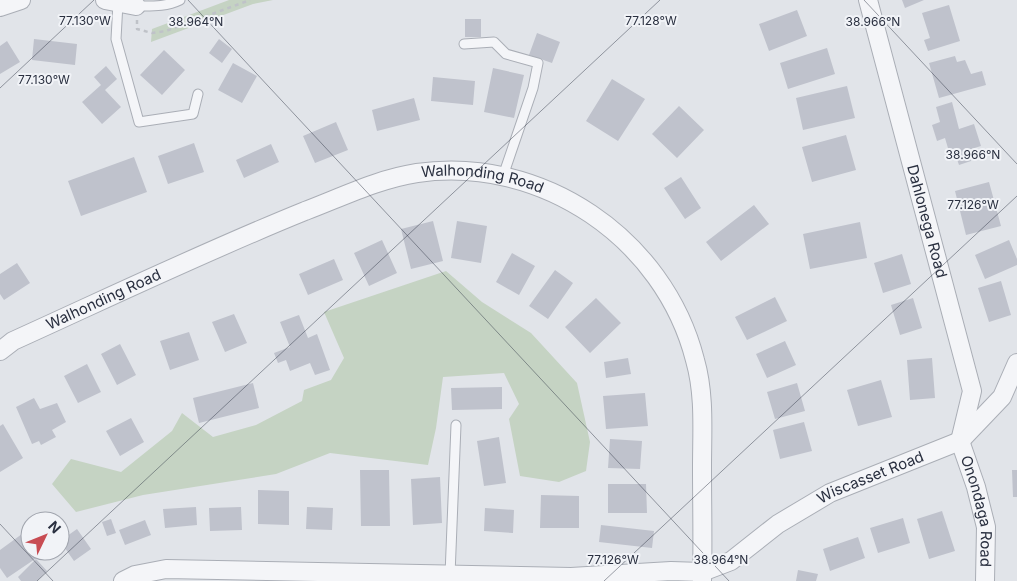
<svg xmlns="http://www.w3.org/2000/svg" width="1017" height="581" font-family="Inter,sans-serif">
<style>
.green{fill:#c5d3c3}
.building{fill:#bfc2cc}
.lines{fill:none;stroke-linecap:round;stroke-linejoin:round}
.service-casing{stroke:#aaaeb6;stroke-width:11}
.minor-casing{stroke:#aaaeb6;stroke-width:20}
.path{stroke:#bfc2c8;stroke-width:2.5;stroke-dasharray:4 4;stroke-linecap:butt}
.service{stroke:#f4f5f8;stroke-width:9}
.minor{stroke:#f4f5f8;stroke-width:18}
.ticks{fill:none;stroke:#2a3040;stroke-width:1;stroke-opacity:0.45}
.labels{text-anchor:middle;stroke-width:4;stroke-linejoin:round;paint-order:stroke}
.street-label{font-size:15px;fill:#2a3040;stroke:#f1f3f7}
.ticks-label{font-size:12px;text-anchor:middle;fill:#2a3040;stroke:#f1f3f7;stroke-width:4;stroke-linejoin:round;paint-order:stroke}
</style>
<rect width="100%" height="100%" fill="#e1e4e9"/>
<!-- green -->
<path class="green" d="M229,0H273L253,4L151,42L152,29Z
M446,271L482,302L531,333L577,383L590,442L586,471L559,482L520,476L509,419L519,404L504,373L443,377L436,428L428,465L330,453L276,474L143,495L76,512L52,484L71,459L121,472L172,431L182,413L213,437L256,425L302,401L304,390L331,380L344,358L324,312Z"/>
<!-- building -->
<path class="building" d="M902,0H924L905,8Z
M949,5L960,41L928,51L924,40L930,38L922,13Z
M797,10L807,36L769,51L759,24Z
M465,19H481V37H465Z
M537,33L560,42L552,63L529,55Z
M34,39L77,44L75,65L32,60Z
M219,39L232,49L222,63L209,53Z
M7,41L20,62L0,74V46Z
M827,48L835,74L788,89L780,63Z
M164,50L185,70L162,95L140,75Z
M955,56L957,62L965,60L971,74L982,71L986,85L939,98L929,63Z
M233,63L257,76L242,103L218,90Z
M106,66L117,79L105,90L121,107L102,124L82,102L101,85L94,77Z
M493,68L524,75L514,118L484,112Z
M433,77L475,81L473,105L431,101Z
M612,79L645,99L618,141L586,121Z
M847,86L855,118L803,130L796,98Z
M414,98L420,120L377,131L372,110Z
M952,102L959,129L974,124L981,146L968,150L971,161L959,165L955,153L950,155L945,138L937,141L932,125L940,122L936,107Z
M679,106L704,130L677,158L652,134Z
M336,122L348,150L315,163L303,136Z
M846,135L856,170L812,182L802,147Z
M194,143L204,172L168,184L158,156Z
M271,144L279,162L244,178L236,160Z
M134,157L147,192L81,216L68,181Z
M681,177L701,208L685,219L664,188Z
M989,182L1001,226L966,235L955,191Z
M754,205L769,224L721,261L706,242Z
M433,221L443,261L411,269L401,229Z
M457,221L487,226L481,263L451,258Z
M860,222L867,258L810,269L803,234Z
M382,240L397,273L369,286L354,253Z
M1009,240L1017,259V265L985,279L975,255Z
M512,253L535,266L519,295L496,282Z
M902,254L911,284L883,293L874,263Z
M334,259L343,280L308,295L299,274Z
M17,263L30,283L4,300L0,294V274Z
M555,270L573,283L548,319L529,306Z
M1001,281L1011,315L989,322L978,288Z
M775,297L787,321L747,340L735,317Z
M596,298L621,323L590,353L565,327Z
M913,298L922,328L900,335L891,305Z
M234,314L247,343L225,352L212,322Z
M299,315L308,338L317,334L330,370L315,375L310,363L290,371L286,360L278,363L274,353L290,347L280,322Z
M189,332L199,360L170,370L160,341Z
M785,341L796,365L767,378L756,354Z
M120,344L136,375L117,385L101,354Z
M628,358L631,374L606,378L604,362Z
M932,358L935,398L910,400L907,360Z
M87,364L101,392L78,403L64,376Z
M881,380L892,417L858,426L847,390Z
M253,383L259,408L199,423L193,398Z
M797,383L805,411L775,419L767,392Z
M502,387V409L452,410L451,388Z
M645,393L648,426L606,429L603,396Z
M34,398L40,409L57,403L66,422L52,430L56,437L41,445L39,441L32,444L16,407Z
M131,418L144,442L120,456L106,431Z
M804,422L812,451L780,459L773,430Z
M3,424L23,458L0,472V426Z
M499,437L506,483L484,486L477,441Z
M610,439L642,441L640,469L608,468Z
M360,470H389L390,526H361Z
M1012,470H1017V497H1013Z
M440,477L442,523L413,525L411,479Z
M608,484H646L647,513H608Z
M258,490L289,491V525L258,524Z
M541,495L579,496V528H540Z
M196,507L197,525L165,528L163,509Z
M241,507L242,530L210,531L209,508Z
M307,507L333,508L332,530L306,529Z
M485,508L514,510L513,533L484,531Z
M942,511L955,551L929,559L917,519Z
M903,518L910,543L878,553L870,528Z
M111,519L116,533L107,536L102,522Z
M145,520L151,535L125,545L119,530Z
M601,525L654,531L652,548L599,542Z
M77,529L91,549L74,561L60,541Z
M22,534L30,546V551H34L38,557L7,578L0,568V550Z
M858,537L865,558L830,571L823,549Z
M36,559L47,571L37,581H21L18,577Z
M798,570L818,574L816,581H796Z"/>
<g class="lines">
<defs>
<path id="service" d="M118,3L116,39L139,122L193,114L198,94
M136,6C152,6 166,7 180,0
M464,44L494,42L506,54L538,63L533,88L503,176
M450,575L456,425"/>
<g id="minor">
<path d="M105,0L136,6"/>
<path id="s1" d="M868,0L972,391L960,441L976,487L986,527L985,581"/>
<path d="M0,7L21,0"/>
<path id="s2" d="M0,351L13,341C110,297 206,251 305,211C342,197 378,179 417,173C541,155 664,238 695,360C705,395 702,431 702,467C702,505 703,543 702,581"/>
<path id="s3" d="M123,581L135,575L166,569L571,577L671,571L702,572L731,561L778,524L830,493L960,441L1002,397L1017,363"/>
</g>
</defs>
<!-- service casing -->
<use href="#service" class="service-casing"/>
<!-- minor casing -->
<use href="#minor" class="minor-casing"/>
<!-- path -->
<path class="path" d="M137,20V29L152,33L166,31L250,0"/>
<!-- service -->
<use href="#service" class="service"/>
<!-- minor -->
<use href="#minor" class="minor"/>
</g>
<!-- ticks -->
<path class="ticks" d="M188,0L729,581M864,0L1017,164M0,88L94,0M0,524L53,581M37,581L660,0M604,581L1017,196"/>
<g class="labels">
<!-- street labels -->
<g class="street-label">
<text dy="5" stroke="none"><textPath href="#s2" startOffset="521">Walhonding Road</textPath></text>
<text dy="5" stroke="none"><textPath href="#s1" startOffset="229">Dahlonega Road</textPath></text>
<text dy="5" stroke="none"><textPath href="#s2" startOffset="116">Walhonding Road</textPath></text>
<text dy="5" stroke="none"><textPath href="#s3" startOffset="776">Wiscasset Road</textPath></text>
<text dy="5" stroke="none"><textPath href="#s1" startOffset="529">Onondaga Road</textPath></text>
</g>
</g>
<g class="ticks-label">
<text x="85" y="25">77.130°W</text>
<text x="651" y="25">77.128°W</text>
<text x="196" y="26">38.964°N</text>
<text x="873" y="26">38.966°N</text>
<text x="44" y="84">77.130°W</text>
<text x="973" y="159">38.966°N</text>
<text x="973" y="209">77.126°W</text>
<text x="721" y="564">38.964°N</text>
<text x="613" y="564">77.126°W</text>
</g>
<!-- north arrow -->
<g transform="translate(45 536) rotate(47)"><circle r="24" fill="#f1f3f7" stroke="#a1a5ae"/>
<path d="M0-4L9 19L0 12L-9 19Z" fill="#c84c53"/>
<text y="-8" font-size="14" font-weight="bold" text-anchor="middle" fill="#2a3040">N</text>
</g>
</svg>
